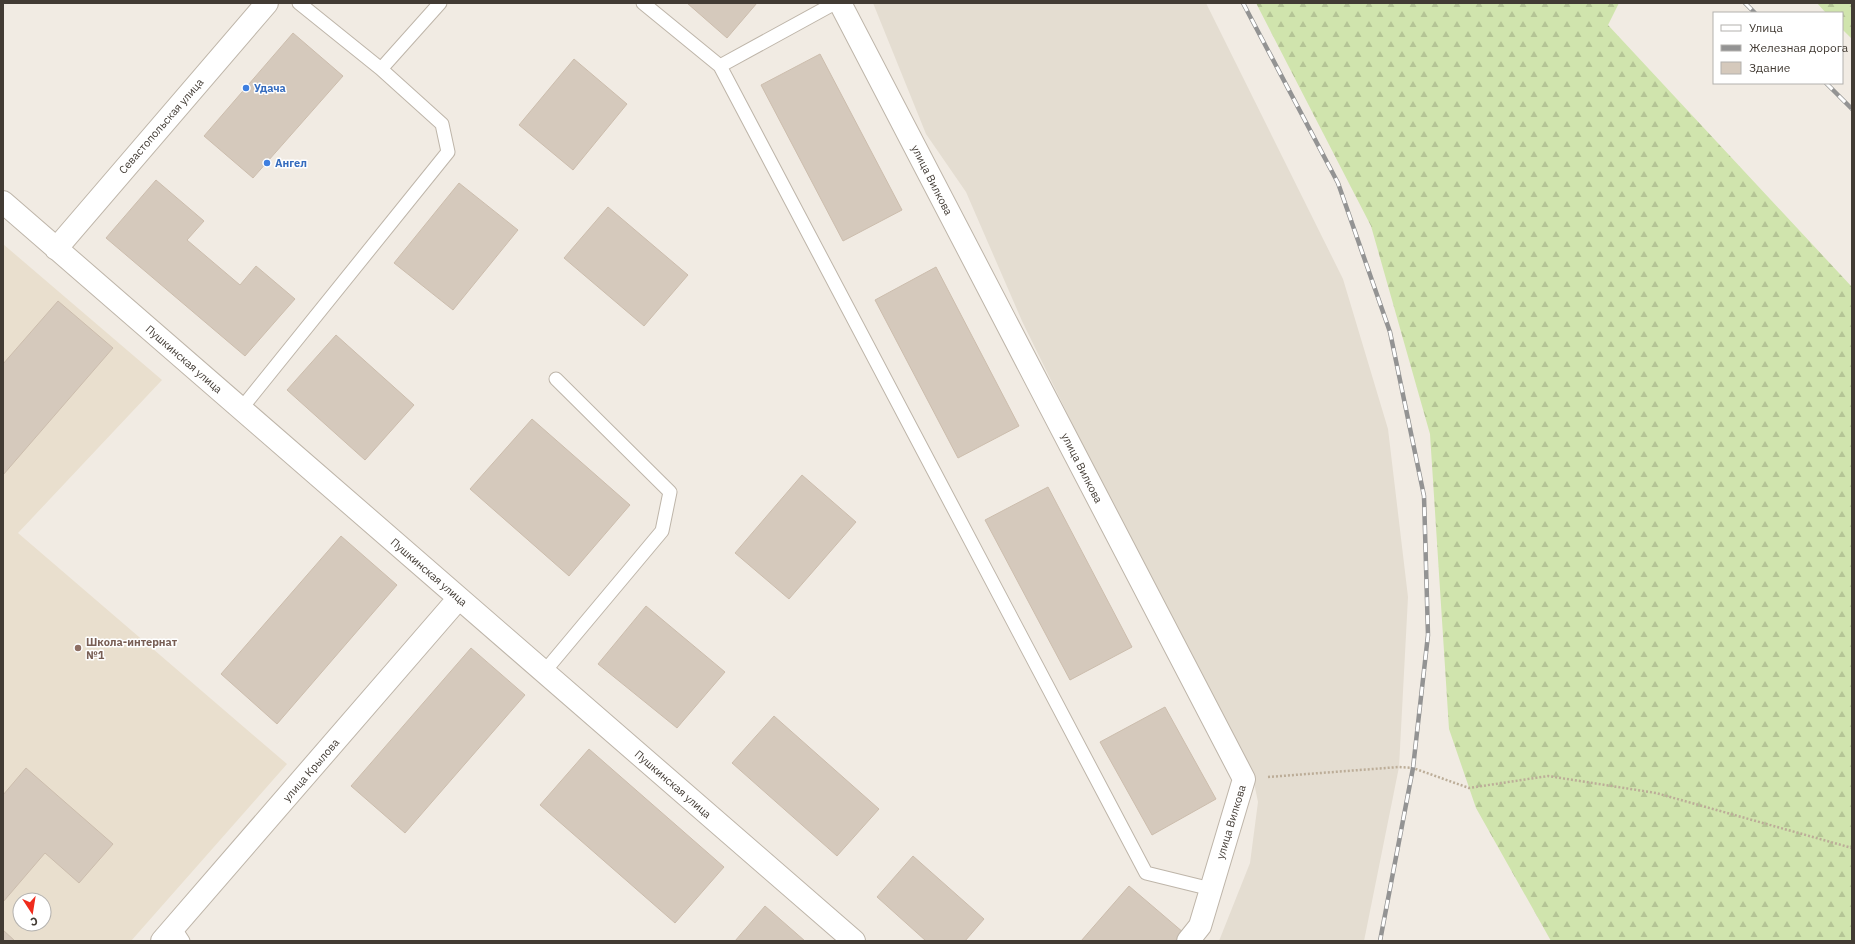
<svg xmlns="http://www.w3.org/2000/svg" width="1855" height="944" font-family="'IBM Plex Sans',sans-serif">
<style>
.residential{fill:#e4ddd1}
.education{fill:#e9dfce;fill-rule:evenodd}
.forest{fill:url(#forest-firs)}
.building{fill:#d5c9bc;stroke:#ccbdad}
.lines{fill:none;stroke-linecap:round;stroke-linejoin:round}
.service-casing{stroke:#beb5a9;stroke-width:15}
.minor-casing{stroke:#beb5a9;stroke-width:24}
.path{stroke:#bcad98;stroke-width:2.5;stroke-dasharray:2 2;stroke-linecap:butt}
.service{stroke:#fff;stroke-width:13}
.minor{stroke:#fff;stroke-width:22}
.rail-casing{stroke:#939393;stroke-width:4.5}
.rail{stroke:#fff;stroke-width:3;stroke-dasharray:9;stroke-linecap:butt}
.shop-dot{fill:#3f7fe0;stroke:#fff;stroke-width:1.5}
.education-dot{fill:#8d6e63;stroke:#fff;stroke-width:1.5}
.labels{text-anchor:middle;stroke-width:3;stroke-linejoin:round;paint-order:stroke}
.shop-label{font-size:11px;font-weight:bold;fill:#366cbe;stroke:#fff;text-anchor:start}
.street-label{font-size:11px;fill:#423b34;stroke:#fff}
.education-label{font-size:11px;font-weight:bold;fill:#785e54;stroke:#fff;text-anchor:start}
</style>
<defs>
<pattern id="forest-firs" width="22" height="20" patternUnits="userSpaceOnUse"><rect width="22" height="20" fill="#d0e4ad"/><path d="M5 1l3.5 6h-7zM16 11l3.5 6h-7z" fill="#b4c495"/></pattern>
</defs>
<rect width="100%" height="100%" fill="#f1ebe3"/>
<!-- residential -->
<path class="residential" d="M873,3H1206L1343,279L1388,429L1408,597L1399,767L1364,941H1219L1250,863L1258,802L1251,768L1136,554L1022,321L966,192L926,134Z"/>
<!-- education -->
<path class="education" d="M3,244L162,380L18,533L287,764L131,941H3ZM20,900H44V924H20Z"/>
<!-- forest -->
<path class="forest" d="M1256,3H1619L1608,25L1852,287V941H1551L1476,808L1449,729L1430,434L1371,226Z
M1817,3H1852V39L1842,29V13H1826Z"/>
<!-- building -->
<path class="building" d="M687,3H757L727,38Z
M293,33L343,76L253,178L204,136Z
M820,54L902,210L843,241L761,85Z
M574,59L627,104L573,170L519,125Z
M156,180L204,221L187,240L240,285L256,266L295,299L245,356L106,238Z
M459,183L518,230L453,310L394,263Z
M608,207L688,275L644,326L564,258Z
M936,267L1019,426L958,458L875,300Z
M58,301L113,348L3,475V364Z
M336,335L414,405L365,460L287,390Z
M532,419L630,505L569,576L470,489Z
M802,475L856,522L789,599L735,553Z
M1048,487L1132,647L1070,680L985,520Z
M341,536L397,585L277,724L221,674Z
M646,606L725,672L677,728L598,664Z
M471,648L525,695L405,833L351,786Z
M1165,707L1216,799L1152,835L1100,742Z
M774,716L879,809L837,856L732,763Z
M589,749L724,867L675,923L540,805Z
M26,768L113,844L79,883L45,853L3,902V795Z
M913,856L984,919L965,941H926L877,897Z
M1129,886L1184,933L1177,941H1081Z
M765,906L805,941H735Z
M3,930L15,941H3Z"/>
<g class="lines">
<defs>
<path id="service" d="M643,3L720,66L835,3
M720,66L1146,873L1211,889
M381,69L440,3
M241,409L448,152L442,124L381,69L299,3
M544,672L662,531L670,492L556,379
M174,927L183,941"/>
<path id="minor" d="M840,3L1244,779L1200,926L1188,941
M3,202L854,941
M56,249L267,3
M162,941L459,598"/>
</defs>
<!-- service casing -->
<use href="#service" class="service-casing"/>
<!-- minor casing -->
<use href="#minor" class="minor-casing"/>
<!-- path -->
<path class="path" d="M1268,777L1399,767L1413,768L1469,788L1548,776L1656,793L1852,848"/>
<!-- service -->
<use href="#service" class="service"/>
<!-- minor -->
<use href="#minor" class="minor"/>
<defs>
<path id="rail" d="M1243,3L1338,183L1390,332L1424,496L1428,635L1413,768L1380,941
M1745,3L1755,13
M1826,83L1852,109"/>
</defs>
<!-- rail casing -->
<use href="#rail" class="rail-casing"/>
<!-- rail -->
<use href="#rail" class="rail"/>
</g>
<!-- markers -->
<g class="shop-dot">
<circle cx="246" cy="88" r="4"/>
<circle cx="267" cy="163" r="4"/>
</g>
<circle class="education-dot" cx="78" cy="648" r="4"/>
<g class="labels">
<!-- shop labels -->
<g class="shop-label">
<text x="254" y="92">Удача</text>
<text x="275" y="167">Ангел</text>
</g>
<!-- street labels -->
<g class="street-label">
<text transform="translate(161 126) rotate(-49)" y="4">Севастопольская улица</text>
<text transform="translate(932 180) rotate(63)" y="4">улица Вилкова</text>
<text transform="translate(184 359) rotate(41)" y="4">Пушкинская улица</text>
<text transform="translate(1082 468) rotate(63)" y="4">улица Вилкова</text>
<text transform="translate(429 572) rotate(41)" y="4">Пушкинская улица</text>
<text transform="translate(311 770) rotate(-49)" y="4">улица Крылова</text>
<text transform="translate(673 784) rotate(41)" y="4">Пушкинская улица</text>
<text transform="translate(1231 822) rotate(-73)" y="4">улица Вилкова</text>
</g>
<!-- education labels -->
<g class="education-label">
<text x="86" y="646">Школа-интернат<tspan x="86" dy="13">№1</tspan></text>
</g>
</g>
<!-- border -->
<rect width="1855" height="944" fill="none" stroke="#423b34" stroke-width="8"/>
<!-- legend -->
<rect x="1713" y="12" width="130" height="72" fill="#ffffff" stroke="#b3b1ae"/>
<rect x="1721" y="25" width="20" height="6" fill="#ffffff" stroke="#b3b1ae"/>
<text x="1749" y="32" font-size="12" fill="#423b34">Улица</text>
<rect x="1721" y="45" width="20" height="6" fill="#939393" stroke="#b3b1ae"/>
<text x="1749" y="52" font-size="12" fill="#423b34">Железная дорога</text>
<rect x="1721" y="62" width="20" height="12" fill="#d5c9bc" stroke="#b3b1ae"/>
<text x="1749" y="72" font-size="12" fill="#423b34">Здание</text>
<!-- north arrow -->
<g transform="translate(32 912) rotate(168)"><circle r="19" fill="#ffffff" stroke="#b3b1ae"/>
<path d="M0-3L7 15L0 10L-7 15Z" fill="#ef2b1c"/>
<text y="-6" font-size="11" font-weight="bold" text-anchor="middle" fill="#423b34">С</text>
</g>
</svg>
